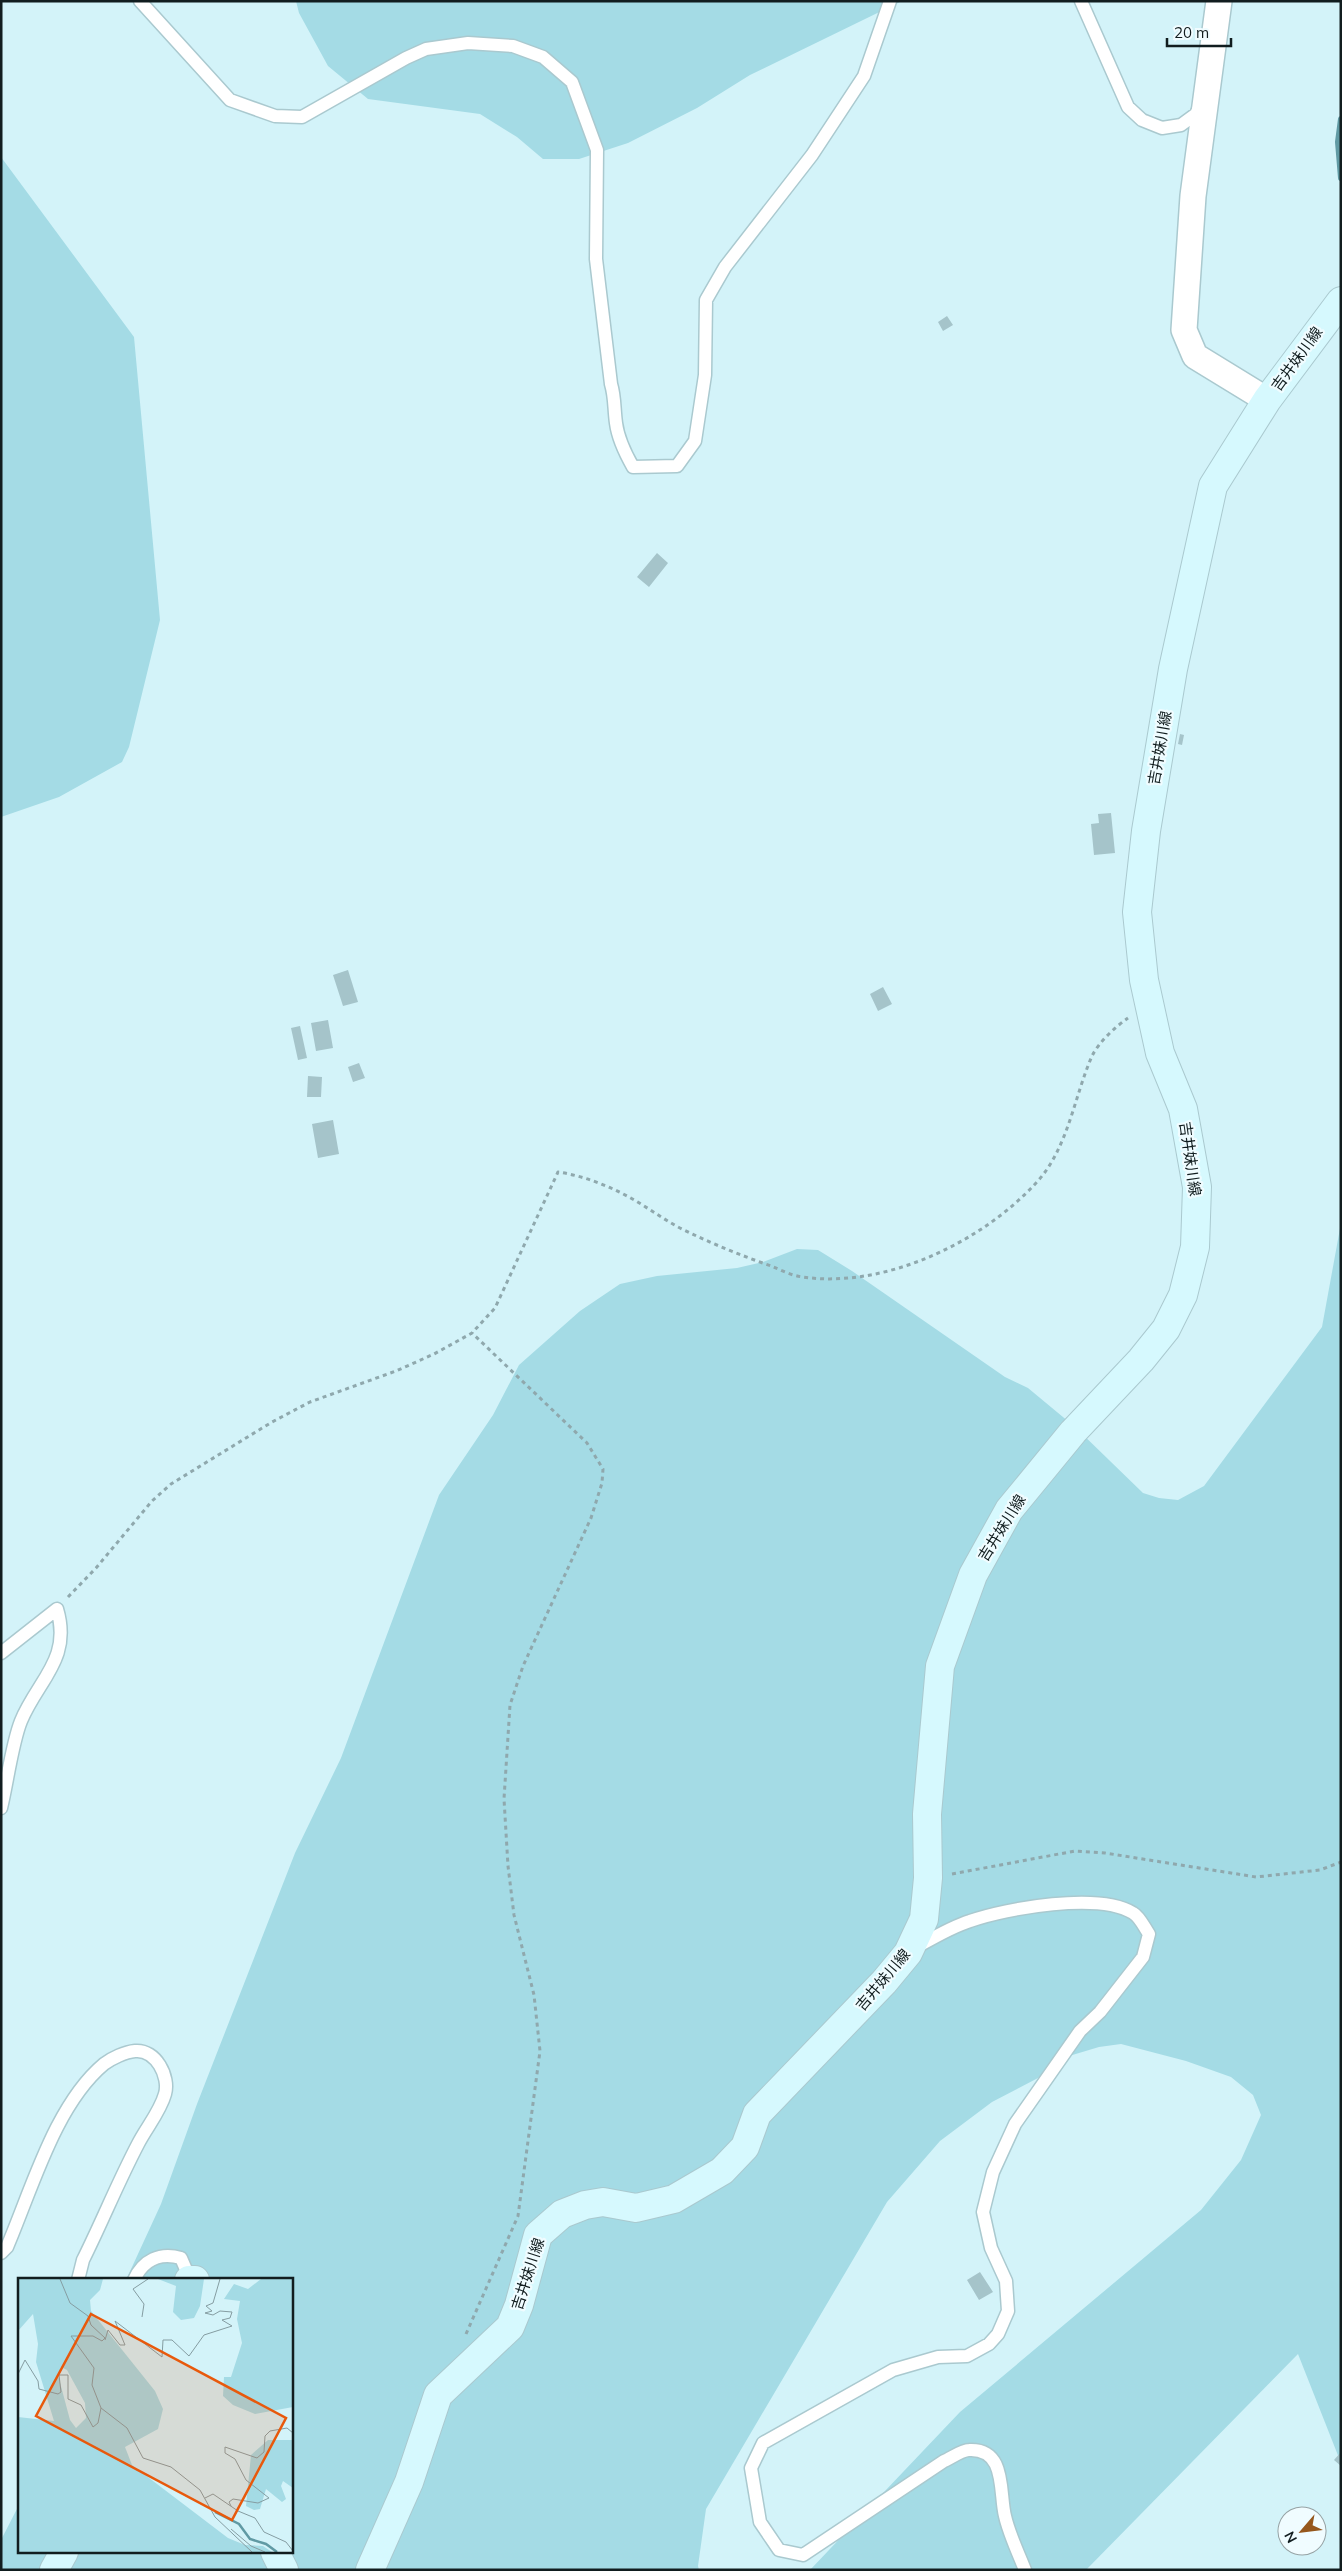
<svg xmlns="http://www.w3.org/2000/svg" width="1342" height="2571" font-family="Mulish,'Noto Sans JP',sans-serif">
<style>
.green{fill:#a4dbe5}
.lines{fill:none;stroke-linecap:round;stroke-linejoin:round}
.stream{stroke:#609aa4;stroke-width:6}
.building{fill:#a5c4ca}
.lane-casing{stroke:#aac9cf;stroke-width:15}
.street-casing{stroke:#aac9cf;stroke-width:28}
.secondary-casing{stroke:#aac9cf;stroke-width:30}
.path{stroke:#8fa8ad;stroke-width:3;stroke-dasharray:4 4;stroke-linecap:butt}
.lane{stroke:#fff;stroke-width:12}
.street{stroke:#fff;stroke-width:25}
.secondary{stroke:#d6f9fe;stroke-width:28}
.labels{text-anchor:middle;stroke-width:4.5;stroke-linejoin:round;paint-order:stroke}
.street-label{font-size:15px;fill:#111d1f;stroke:#f0fcff}
.inset-river{fill:none;stroke:#609aa4;stroke-width:2.5}
.inset-road{fill:none;stroke:#859da2;stroke-width:1}
.view{fill:#e8590c;fill-opacity:0.15;stroke:#e8590c;stroke-width:2.5}
.inset-edge{fill:none;stroke:#111d1f;stroke-width:2.5}
</style>
<rect width="100%" height="100%" fill="#d3f3f9"/>
<!-- green -->
<path class="green" d="M296,1H902L750,75L697,108L628,143L579,159H543L517,137L480,114L368,99L328,66L299,13Z
M1,157L134,337L160,620L129,747L122,762L59,797L1,817Z
M1341,1223V2463L1298,2354L1086,2570H810L960,2412L1201,2210L1241,2160L1261,2115L1253,2095L1231,2077L1186,2061L1121,2044L1099,2047L1069,2056L1038,2078L992,2102L940,2141L887,2202L706,2509L698,2566L699,2570H1V2540L19,2505V2552H291V2280H126L161,2204L197,2104L295,1853L341,1758L439,1495L493,1415L519,1365L580,1311L620,1284L657,1276L737,1268L763,1262L797,1249L818,1250L852,1271L1005,1377L1028,1388L1075,1427L1143,1493L1159,1498L1178,1500L1204,1486L1322,1327Z"/>
<g class="lines">
<!-- stream -->
<path class="stream" d="M1341,119L1338,142L1341,178"/>
</g>
<!-- building -->
<path class="building" d="M947,316L953,325L943,331L938,322Z
M657,553L668,563L649,587L637,577Z
M1180,734L1184,735L1182,745L1178,744Z
M1111,813L1115,853L1094,855L1091,824L1099,823L1098,814Z
M348,970L358,1002L343,1006L333,975Z
M883,987L892,1004L878,1011L870,994Z
M328,1020L333,1048L316,1051L311,1023Z
M300,1026L307,1058L298,1060L291,1028Z
M359,1063L365,1078L353,1082L348,1067Z
M308,1076L322,1077L321,1097H307Z
M333,1120L339,1154L318,1158L312,1124Z
M980,2272L993,2292L979,2300L967,2280Z
M1341,2452V2466L1334,2460Z"/>
<g class="lines">
<defs>
<path id="lane" d="M140,1L230,100L275,116L302,117L406,58L426,49L468,43L513,46L543,57L572,82L597,150L596,259L611,384C615,397 614,409 616,423C618,439 625,453 633,467L677,466L695,441L705,375L706,300L725,267L812,155L864,76L890,1
M1081,1L1128,107L1142,120L1162,128L1181,125L1196,114L1201,104
M1,1653L57,1609C72,1659 38,1680 21,1721C12,1743 7,1784 1,1808
M915,1948C933,1938 951,1927 970,1921C1007,1908 1099,1892 1133,1913C1140,1917 1144,1927 1149,1934L1143,1957L1100,2012L1080,2031L1015,2124L993,2172L983,2212L991,2248L1006,2281L1008,2311L998,2334L989,2344L967,2356L938,2357L893,2370L763,2443L751,2468L760,2522L779,2550L803,2555L944,2461C951,2458 962,2450 969,2450C1007,2448 999,2493 1005,2516C1009,2534 1018,2552 1025,2570
M1,2253L7,2247C32,2189 55,2105 104,2064C112,2058 125,2052 135,2051C156,2049 170,2077 165,2094C160,2112 146,2128 138,2144C118,2182 102,2222 83,2260L78,2280
M134,2280C143,2260 160,2252 181,2258L190,2279"/>
<path id="street" d="M1219,1L1193,196L1184,330L1195,356L1267,400"/>
<path id="secondary" d="M189,2280H195
M275,2552L284,2570
M54,2570L64,2552
M370,2570L409,2482L438,2395L510,2327L519,2305L538,2235L562,2214L585,2205L603,2202L636,2208L674,2199L722,2171L745,2147L757,2114L884,1982L908,1953L924,1919L928,1878L927,1814L940,1666L973,1575L1009,1510L1073,1432L1141,1360L1166,1329L1183,1295L1195,1247L1197,1187L1183,1109L1160,1053L1144,980L1137,912L1146,831L1173,669L1213,486L1267,400L1341,301"/>
</defs>
<!-- lane casing -->
<use href="#lane" class="lane-casing"/>
<!-- street casing -->
<use href="#street" class="street-casing"/>
<!-- secondary casing -->
<use href="#secondary" class="secondary-casing"/>
<!-- path -->
<path class="path" d="M68,1597L96,1568L152,1501L171,1484L272,1422L310,1402L396,1371L434,1354L472,1333L495,1308L558,1172C585,1176 612,1187 636,1201C651,1210 665,1220 680,1228C710,1243 740,1255 771,1266C781,1270 792,1276 803,1277C885,1289 982,1242 1036,1183C1068,1149 1074,1097 1092,1056C1099,1042 1115,1027 1128,1018
M952,1874L1075,1851L1105,1853L1256,1877L1320,1870L1341,1862
M466,2334L518,2216L540,2051L534,1995L514,1915L508,1866L504,1799L510,1705L523,1666L591,1518L602,1483L603,1469L587,1443L472,1333"/>
<!-- lane -->
<use href="#lane" class="lane"/>
<!-- street -->
<use href="#street" class="street"/>
<!-- secondary -->
<use href="#secondary" class="secondary"/>
</g>
<g class="labels">
<!-- street labels -->
<g class="street-label">
<text transform="translate(1297 359) rotate(-54)" y="5">吉井妹川線</text>
<text transform="translate(1160 748) rotate(-80)" y="5">吉井妹川線</text>
<text transform="translate(1190 1159) rotate(82)" y="5">吉井妹川線</text>
<text transform="translate(1002 1528) rotate(-58)" y="5">吉井妹川線</text>
<text transform="translate(883 1980) rotate(-50)" y="5">吉井妹川線</text>
<text transform="translate(528 2274) rotate(-72)" y="5">吉井妹川線</text>
</g>
</g>
<!-- overview -->
<g transform="translate(18 2278)">
<rect width="275" height="275" fill="#d3f3f9"/>
<path d="M0,1H85L82,12L72,22L73,33L137,113L145,131L140,151L107,169L114,187L210,260L227,267L245,268L254,274H0V139L36,143L18,84L20,66L15,36L0,53ZM43,89L49,92L67,125L68,140L58,150L52,142L40,97ZM140,1H186L182,28L176,40L163,42L155,34L158,8ZM243,1H275V129L237,136L215,127L205,118L206,99H213L224,65L219,41L222,23L206,21L216,6L230,11ZM250,162H275V210L265,203L263,208L268,221L264,224L248,211L242,231L236,232L228,228L233,177Z" fill="#a4dbe5" fill-rule="evenodd"/>
<path class="inset-river" d="M197,234L221,246L232,261L248,266L259,274"/>
<path class="inset-road" d="M42,1L52,25L70,38L73,47L87,60L84,63L75,58H53L76,90L74,107L83,130L109,150L125,180L153,189L182,212L197,239L234,274M124,39L126,26L115,11L130,1M87,62L90,52L102,67H107L97,43L144,79M144,79L145,62H154L171,78L186,57L214,48L204,42L212,40L214,34L202,33L195,37L187,35L194,33L188,28L195,25L202,1M0,96L7,82L20,103L21,111L40,116L43,114L41,97H50V121L63,127L75,149L80,145L83,130M187,220L195,216L220,233L237,240L246,254L268,264L275,273M213,228L211,224L215,221L240,225L251,220L228,202L217,181L207,175V169L239,180L246,174L247,158L252,153L269,150L275,155M213,251L233,268L247,274"/>
<path class="view" d="M73,36L268,140L214,242L18,138Z"/>
<rect width="275" height="275" class="inset-edge"/>
</g>
<!-- border -->
<rect width="1342" height="2571" fill="none" stroke="#111d1f" stroke-width="5"/>
<!-- north arrow -->
<g transform="translate(1302 2531) rotate(242)"><circle r="24" fill="#f0fcff" stroke="#97a3a5"/>
<path d="M0-4L9 19L0 12L-9 19Z" fill="#95571c"/>
<text y="-8" font-size="14" font-weight="bold" text-anchor="middle" fill="#111d1f">N</text>
</g>
<!-- scale -->
<path d="M1167 38v8h64v-8" fill="none" stroke="#111d1f" stroke-width="2.5"/>
<text x="1174" y="38" font-size="15" fill="#111d1f" stroke="#f0fcff" stroke-width="4" paint-order="stroke">20 m</text>
</svg>
